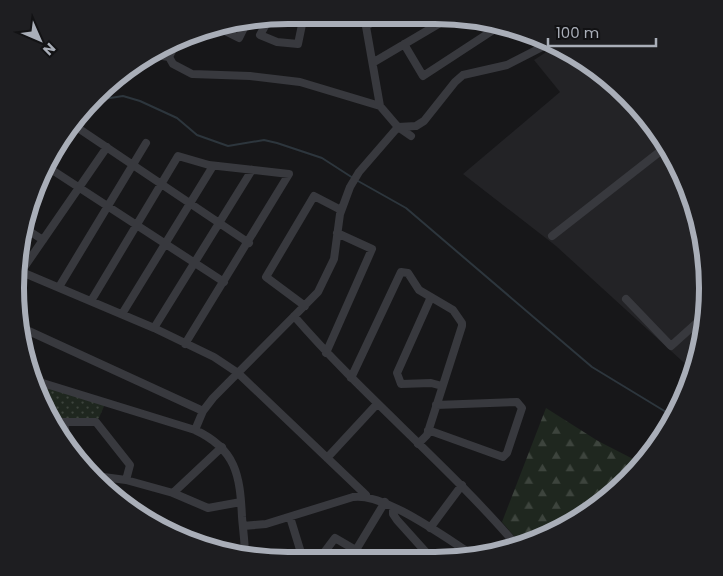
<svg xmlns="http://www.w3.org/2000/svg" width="723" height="576" font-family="Poppins,sans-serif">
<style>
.built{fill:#232326}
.forest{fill:url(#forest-firs)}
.park{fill:url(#park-dots)}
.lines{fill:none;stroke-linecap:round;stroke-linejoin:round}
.stream{stroke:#2d363d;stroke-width:2}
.minor{stroke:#38393e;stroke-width:8}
.highway{stroke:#64676f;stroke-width:11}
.rim{fill:none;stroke:#a9aeb8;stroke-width:6}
</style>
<defs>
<pattern id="forest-firs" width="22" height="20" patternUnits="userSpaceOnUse" patternTransform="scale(1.25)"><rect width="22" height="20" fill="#1f271f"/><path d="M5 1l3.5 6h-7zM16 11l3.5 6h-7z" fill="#3d443d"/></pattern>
<pattern id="park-dots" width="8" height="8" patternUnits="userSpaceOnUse" patternTransform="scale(1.25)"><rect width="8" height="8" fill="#1f271f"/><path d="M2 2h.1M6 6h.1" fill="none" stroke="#3d443d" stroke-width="1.8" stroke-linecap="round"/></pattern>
</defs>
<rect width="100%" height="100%" fill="#171719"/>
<!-- built -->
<path class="built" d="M554,47L615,83L672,152L706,253L699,359L693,371L556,246L463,174L560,92L534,60Z"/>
<!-- forest -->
<path class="forest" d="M546,408L598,441L641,463L571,525L522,545L502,522Z"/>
<!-- park -->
<path class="park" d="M35,384L105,404L98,420L49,418Z"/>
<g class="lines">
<!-- stream -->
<path class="stream" d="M91,101L123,96L140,101L177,118L197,135L228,146L264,140L277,143L322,158L353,178
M358,181L406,208L592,367L671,415"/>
<!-- minor -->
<path class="minor" d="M364,15L380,106L398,127L411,136
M270,17L260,35L277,42L298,44L304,15
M226,23L223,30L239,38L248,20
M366,26L385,15
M404,44L423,76L501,25
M149,54L169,57L173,64L192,74L250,76L300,82L380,106
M169,57L177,41
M374,62L452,16
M72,124L249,243
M46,166L224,282
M23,227L43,240
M552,236L667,146
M17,270L154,328L214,357L238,373L366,495
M16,279L107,147
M59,287L146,143
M431,297L397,373L401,384L431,383L442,386
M626,299L671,346L701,319
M91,301L178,156L209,165L289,174L185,344
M305,306L266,277L314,196L341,210
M122,314L213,166
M294,316C364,397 448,465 518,547
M20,327L203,411
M154,328L252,170
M326,353L372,249L337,233
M351,378L401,272L408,273L419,290L453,310L462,323V326L427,435L418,444
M33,380L195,430C236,449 240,475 242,517C243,530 245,543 245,556
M51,422H96L130,465L126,480
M64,422L67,442
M195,430L203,411L213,398L318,292L334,259L340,214L350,187L359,172L398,127L416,126L424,121L455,82L463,75L507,65L548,44
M428,430L503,457L507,453L522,408L517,402L436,405
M327,458L377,404
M96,476L126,480L173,493L208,508L241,502
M173,493L222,447
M393,507V514L397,520L433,560
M290,517L302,556L305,557
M243,526L266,524L353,497C384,492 447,539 476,557
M430,528L462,485
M356,550L385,502
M320,558L335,538L371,559"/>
<!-- highway -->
<path class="highway" d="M170,533L210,548"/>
</g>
<!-- crop -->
<path d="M0 0H723V576H0ZM288 24H435A264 264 0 0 1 699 288V288A264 264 0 0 1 435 552H288A264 264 0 0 1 24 288V288A264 264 0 0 1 288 24Z" fill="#1e1e21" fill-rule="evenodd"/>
<path class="rim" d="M288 24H435A264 264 0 0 1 699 288V288A264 264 0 0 1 435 552H288A264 264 0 0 1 24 288V288A264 264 0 0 1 288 24Z"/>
<!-- north arrow -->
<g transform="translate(40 40) rotate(135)" stroke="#121214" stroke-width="4" paint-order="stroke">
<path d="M0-4L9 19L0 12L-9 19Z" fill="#a9aeb8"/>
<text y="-8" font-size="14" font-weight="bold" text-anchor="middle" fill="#a9aeb8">N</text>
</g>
<!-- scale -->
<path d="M548 38v8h108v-8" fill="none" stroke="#a9aeb8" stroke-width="2.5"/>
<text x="556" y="38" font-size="15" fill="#a9aeb8" stroke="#121214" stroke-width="4" paint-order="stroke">100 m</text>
</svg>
